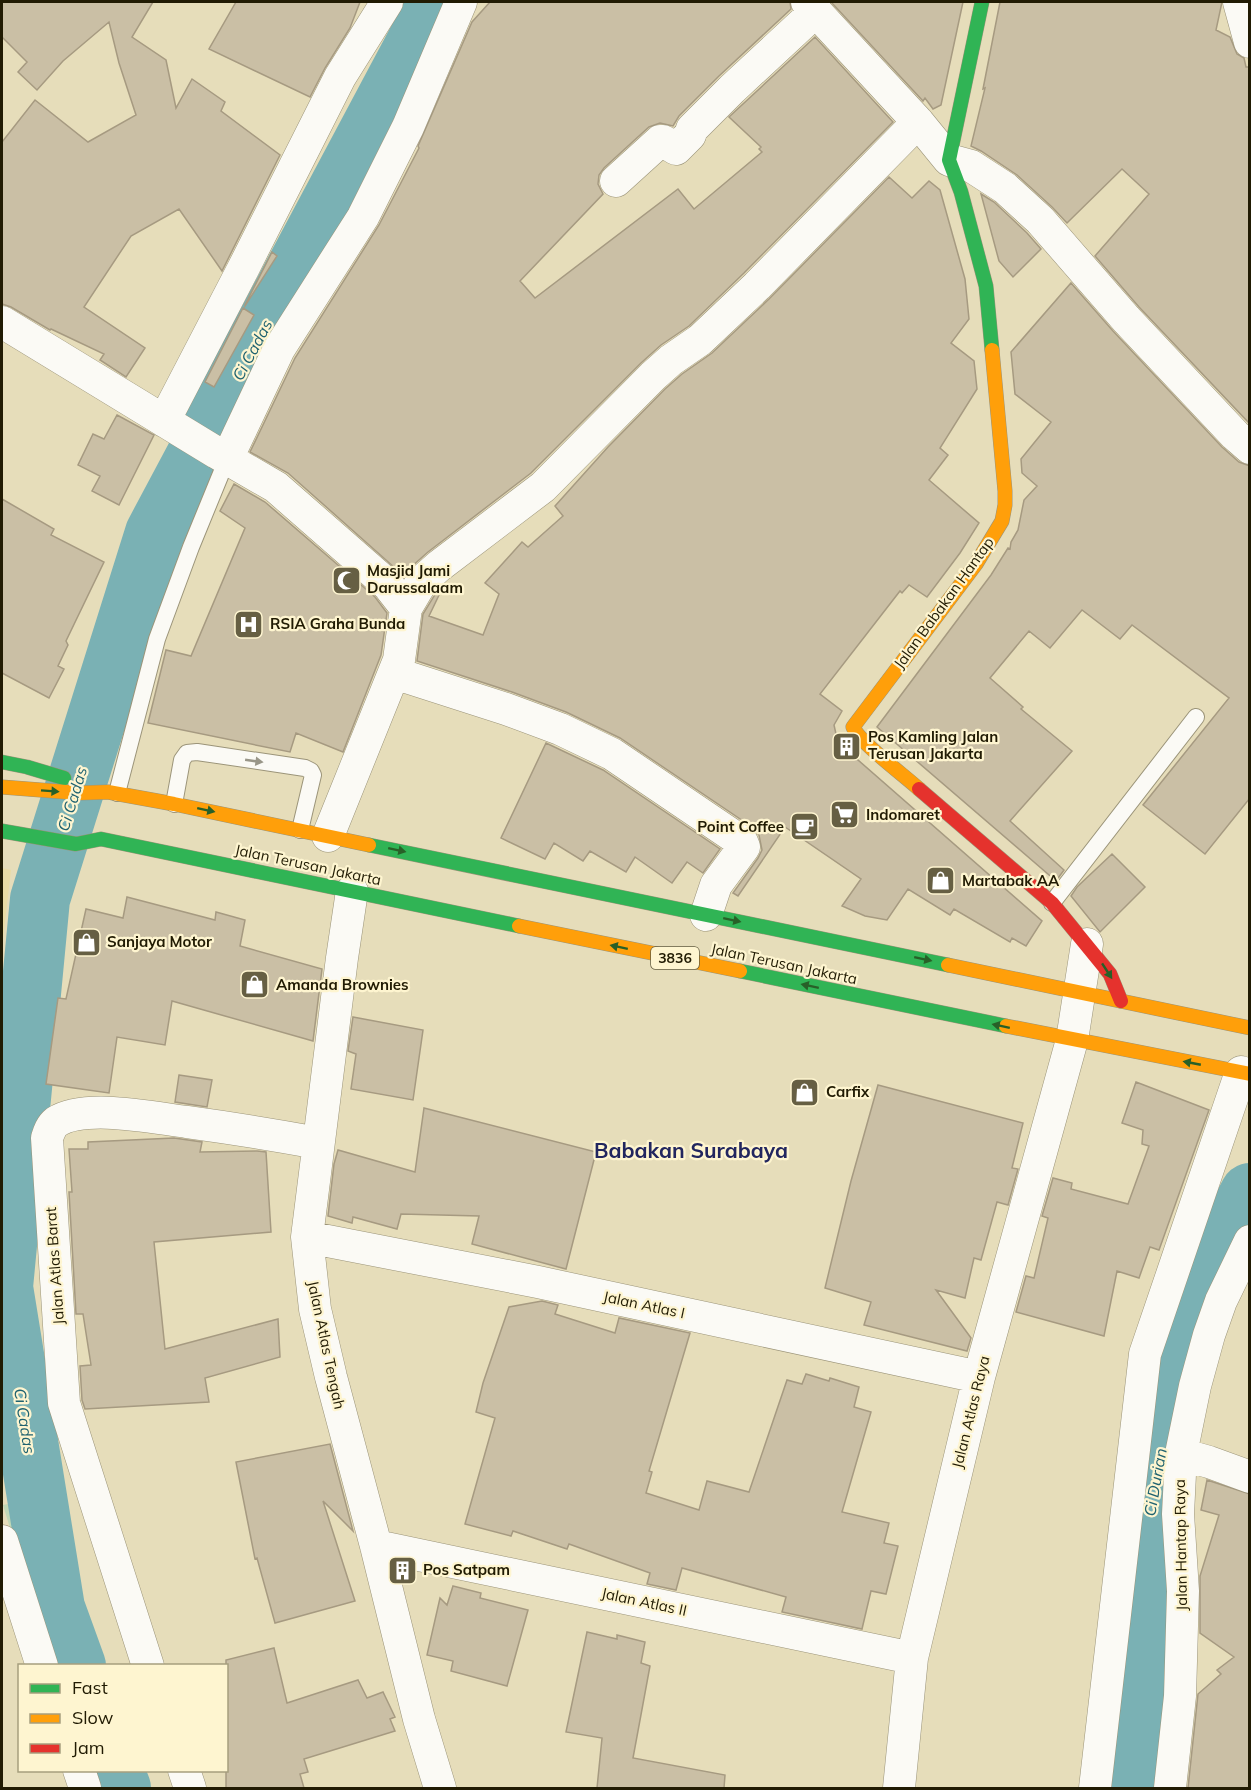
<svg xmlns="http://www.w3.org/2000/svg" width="1251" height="1790" font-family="Mulish,sans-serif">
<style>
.built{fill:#eadca5}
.green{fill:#c1d8b6}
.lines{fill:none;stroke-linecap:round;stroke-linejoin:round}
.river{stroke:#7ab1b4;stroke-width:60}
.building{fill:#cabfa5;stroke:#a69a81;stroke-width:1.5}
.lane-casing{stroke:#9b9479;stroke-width:18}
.street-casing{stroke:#9b9479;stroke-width:33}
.fast-casing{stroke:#9b9479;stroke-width:15}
.slow-casing{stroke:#9b9479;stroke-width:15}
.jam-casing{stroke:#9b9479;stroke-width:15}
.lane{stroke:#fbfaf5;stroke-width:16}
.street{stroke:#fbfaf5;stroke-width:32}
.fast{stroke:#30b455;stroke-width:14}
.slow{stroke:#ff9f0a;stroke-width:14}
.jam{stroke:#e5322d;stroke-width:14}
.oneway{fill:#999688}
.oneway2{fill:#286028}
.labels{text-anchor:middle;stroke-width:4.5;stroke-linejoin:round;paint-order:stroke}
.shield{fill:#fef5d0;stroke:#635c40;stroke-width:1.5}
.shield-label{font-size:14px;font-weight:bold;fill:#211b03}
.poi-label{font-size:15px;font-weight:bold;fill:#211b03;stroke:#fef5d0;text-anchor:start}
.street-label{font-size:15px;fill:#211b03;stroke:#fef5d0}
.water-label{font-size:16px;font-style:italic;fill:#1f6270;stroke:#fef5d0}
.district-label{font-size:21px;font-weight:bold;fill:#22265f;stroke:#fef5d0}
</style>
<rect width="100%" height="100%" fill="#e6ddba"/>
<!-- built -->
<path class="built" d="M2,868L11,870L2,948Z"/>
<!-- green -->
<path class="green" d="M13,1503L29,1559L65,1665H54L27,1584L3,1505Z"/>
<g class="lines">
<!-- river -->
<path class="river" d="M76,1666L55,1608L3,1287L40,899L155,533L438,2
M114,1770L121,1788
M1127,1788L1149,1506L1191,1303L1250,1193"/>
</g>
<!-- building -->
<path class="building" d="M2,2H153L132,37L166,60L176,108L192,79L225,102L221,111L280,155L222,271L179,209L131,236L84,307L145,348L126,377L100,360L104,354L51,329L50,330L11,307L2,304V142L35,100L88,142L136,115L119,63L109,22L63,61L37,90L18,72L27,62L2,37Z
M236,2H360L350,28L325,68L310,97L209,49Z
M490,2H790L791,9L719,76L679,116L673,126L660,123L649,127L604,168L599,175L598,184L603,194L520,281L535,298L678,189L694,209L762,152L759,149L761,147L729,117L815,37L893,122L744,273L689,326L661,345L641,363L531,473L428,552L410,568L404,576L288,473L250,452L295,358L379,225L419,148L418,146L472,22Z
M831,2H963L941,105L933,109L925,98L923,101Z
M1000,2H1222L1216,30L1230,37L1237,54L1244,58L1246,67H1250V424L1139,307L1095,256L1149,194L1122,169L1067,223L1052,207L1017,175L981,151L971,146L985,88L983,89Z
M889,177L912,198L929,181L940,190L965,279L969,319L951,343L974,361L977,389L940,448L948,455L929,480L979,523L960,553L927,597L909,585L902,593L900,591L820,694L842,711L834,725L836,734L842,746L1042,921L1026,946L1012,938L1010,942L954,909L950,915L908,889L887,920L865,916L842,906L861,879L785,827L738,896L733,893L758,858L762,850L759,835L752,827L620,738L566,712L512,692L417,661L423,614L436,593L437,591L440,593L429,616L483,635L499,594L485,583L522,542L528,547L563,516L555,506L608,447L665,389L682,374L712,353L769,299Z
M981,194L994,202L1027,233L1041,249L1013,277L999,261Z
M272,252L277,256L245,306V305Z
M1071,283L1113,331L1222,447L1239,462L1250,466V798L1205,854L1143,805L1229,698L1132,625L1120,639L1082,610L1050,648L1029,631L990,678L1023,707L1021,709L1072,751L1010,821L1064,870L1056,881L877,727L991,575L1008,548L1010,549L1011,542L1018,530L1024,500L1037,486L1022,473L1021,459L1051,422L1015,394L1011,352Z
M243,308L254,315L214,387L205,382Z
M117,415L154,435L119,505L92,491L100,476L78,465L93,434L104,439Z
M234,484L265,502L375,597L387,613L381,655L343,752L296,733L290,752L148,723L166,650L191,656L245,528L220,511Z
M2,499L54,529L51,535L104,562L66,641L68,645L58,666L64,669L49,698L2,673Z
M546,743L603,770L720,849L703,873L687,862L672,883L635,857L626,872L590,851L583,861L554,843L545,859L501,838Z
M1112,854L1145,887L1100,932L1071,896L1077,887Z
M127,897L215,920L216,912L245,920L240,946L322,969L313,1041L172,1001L165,1045L117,1037L109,1093L46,1084L58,998L66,999L86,909L123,918Z
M353,1017L423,1030L413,1100L351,1089L356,1054L348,1051Z
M179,1075L212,1080L207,1107L175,1102Z
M1136,1082L1209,1110L1159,1250L1150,1247L1139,1278L1117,1271L1104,1336L1016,1312L1026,1276L1034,1278L1048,1218L1042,1216L1053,1178L1072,1183L1071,1189L1128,1204L1149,1146L1142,1144L1143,1130L1122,1123Z
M878,1085L1023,1123L1012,1168L1018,1169L1008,1205L997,1202L981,1260L974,1258L965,1298L936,1290L971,1338L967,1351L864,1325L871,1302L825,1288L851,1181Z
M424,1108L596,1152L566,1269L472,1244L479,1216L401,1214L397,1229L353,1217L352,1223L328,1216L334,1164L338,1150L415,1172Z
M174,1138L202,1142L200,1152L257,1151L266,1152L271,1232L154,1242L165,1349L278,1319L280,1357L205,1378L209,1402L85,1409L82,1400L80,1366L91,1365L83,1314H76L69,1192H72L69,1149H88V1142Z
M542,1301L558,1305L555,1314L615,1333L619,1318L690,1333L649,1471L652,1472L646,1493L699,1510L707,1481L749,1492L787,1380L802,1384L806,1374L829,1381L830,1378L859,1387L854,1407L871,1412L842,1512L889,1523L884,1543L898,1546L886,1594L871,1591L862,1629L782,1612L786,1597L682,1568L676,1590L647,1584L650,1573L569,1544L567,1549L513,1531L511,1536L465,1524L495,1418L476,1412L483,1383L509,1307Z
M330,1444L353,1531L323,1501L355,1601L275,1623L257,1558L255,1559L236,1462Z
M1207,1480L1250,1494V1788H1188L1198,1694L1221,1674L1217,1670L1234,1657L1200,1633V1576L1219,1515L1201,1510Z
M453,1586L481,1593L480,1598L528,1610L507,1686L451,1671L453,1661L427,1655L440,1598L447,1605Z
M587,1632L617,1639V1635L645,1642L641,1663L650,1666L633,1758L725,1775L724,1788H597L602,1738L566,1732Z
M274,1648L287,1703L358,1680L367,1698L383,1692L395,1717L390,1719L395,1731L304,1759L308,1772L300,1774L304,1788H226V1660Z"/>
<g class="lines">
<defs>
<path id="lane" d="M117,793L157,639L191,547L227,459
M174,804L182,760L187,753L197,752L305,768L311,771L313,775L300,830
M1052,903L1196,717"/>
<path id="street" d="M807,2L918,122L949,160L971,166L1005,188L1040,220L1126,319L1235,435L1250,448
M1239,2L1250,42
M616,181L660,141H663L676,149L690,135L692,129L732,89L816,11
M2,322L217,453L276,487L388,585L406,608
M164,421L243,269L340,77L387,2
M227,459L279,349L363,217L408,127L461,2
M394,673L506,709L560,729L612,754L742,842L744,847L716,885L706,915
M328,836L399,660L406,608L422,581L439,566L543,487L653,376L671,360L700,340L757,286L918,122
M352,891L342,958L307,1237L315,1309L331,1377L376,1546L419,1719L440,1788
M307,1237L538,1282L979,1377
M1181,1454L1209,1462L1250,1477
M2,1541L42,1666
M376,1546L912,1658
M148,1666L64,1403L47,1138C49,1132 51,1126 56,1122C85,1103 154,1118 187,1122C231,1128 275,1135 318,1143
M79,1770L85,1788
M184,1770L190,1788
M899,1788L912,1658L979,1377L1072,1040L1087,944
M1095,1788L1145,1354L1241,1072
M1170,1788L1180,1696L1183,1591L1178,1514L1181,1454L1195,1386L1209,1335L1221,1301L1250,1241"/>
<path id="fast" d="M982,2L949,160L961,192L986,286L992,350
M2,762L27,767L64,778
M2,831L76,844L101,839L519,926
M369,845L948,965
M740,971L1006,1026"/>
<path id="slow" d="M2,787L79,793L108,792L174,804L369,845
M919,789C905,776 859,742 853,727L976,564L1002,521L1005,505V491L992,350
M519,926L740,971
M948,965L1250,1028
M1006,1026L1250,1074"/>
<path id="jam" d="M919,789L1052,903L1110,974L1121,1001"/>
</defs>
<!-- lane casing -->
<use href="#lane" class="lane-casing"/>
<!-- street casing -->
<use href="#street" class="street-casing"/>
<!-- fast casing -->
<use href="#fast" class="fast-casing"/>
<!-- slow casing -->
<use href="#slow" class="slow-casing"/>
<!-- jam casing -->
<use href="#jam" class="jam-casing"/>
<!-- lane -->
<use href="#lane" class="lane"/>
<!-- street -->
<use href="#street" class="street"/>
<!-- fast -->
<use href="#fast" class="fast"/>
<!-- slow -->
<use href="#slow" class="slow"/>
<!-- jam -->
<use href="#jam" class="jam"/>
</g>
<!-- one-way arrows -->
<defs><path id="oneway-solid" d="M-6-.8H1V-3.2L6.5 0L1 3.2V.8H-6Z" transform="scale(1.5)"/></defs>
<use class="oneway" href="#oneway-solid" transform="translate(254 761) rotate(8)"/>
<g class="oneway2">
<use href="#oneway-solid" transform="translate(50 791) rotate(4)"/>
<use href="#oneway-solid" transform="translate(206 810) rotate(12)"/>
<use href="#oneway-solid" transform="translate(397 850) rotate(12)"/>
<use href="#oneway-solid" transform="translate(732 920) rotate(12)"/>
<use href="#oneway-solid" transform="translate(619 947) rotate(-168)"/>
<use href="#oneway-solid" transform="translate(923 959) rotate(12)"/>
<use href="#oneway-solid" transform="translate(1107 971) rotate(57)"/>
<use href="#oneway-solid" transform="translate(810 986) rotate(-168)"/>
<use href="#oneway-solid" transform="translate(1001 1026) rotate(-168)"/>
<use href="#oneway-solid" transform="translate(1192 1063) rotate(-169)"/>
</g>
<!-- icons -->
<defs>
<symbol id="mosque-square" viewBox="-11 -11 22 22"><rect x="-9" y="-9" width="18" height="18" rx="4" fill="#665f43" stroke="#fef5d0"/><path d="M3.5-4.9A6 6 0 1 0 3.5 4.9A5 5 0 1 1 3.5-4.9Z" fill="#fff"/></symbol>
<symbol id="hospital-square" viewBox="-11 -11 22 22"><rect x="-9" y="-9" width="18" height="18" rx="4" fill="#665f43" stroke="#fef5d0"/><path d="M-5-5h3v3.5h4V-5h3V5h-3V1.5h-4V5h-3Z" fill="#fff"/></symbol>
<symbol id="building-square" viewBox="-11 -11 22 22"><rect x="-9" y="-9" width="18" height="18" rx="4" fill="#665f43" stroke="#fef5d0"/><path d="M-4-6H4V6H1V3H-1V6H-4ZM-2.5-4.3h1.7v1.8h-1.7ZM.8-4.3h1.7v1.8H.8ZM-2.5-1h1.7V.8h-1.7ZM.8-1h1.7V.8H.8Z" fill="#fff"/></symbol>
<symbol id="supermarket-square" viewBox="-11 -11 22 22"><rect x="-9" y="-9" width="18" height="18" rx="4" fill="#665f43" stroke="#fef5d0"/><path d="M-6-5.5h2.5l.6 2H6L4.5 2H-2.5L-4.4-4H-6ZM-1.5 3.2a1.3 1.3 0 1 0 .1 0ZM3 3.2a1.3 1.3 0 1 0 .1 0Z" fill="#fff"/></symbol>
<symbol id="cafe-square" viewBox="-11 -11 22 22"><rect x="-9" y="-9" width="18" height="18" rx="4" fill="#665f43" stroke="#fef5d0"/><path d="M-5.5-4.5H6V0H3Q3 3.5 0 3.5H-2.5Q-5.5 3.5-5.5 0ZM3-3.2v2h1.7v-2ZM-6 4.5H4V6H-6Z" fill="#fff"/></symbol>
<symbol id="shop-square" viewBox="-11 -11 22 22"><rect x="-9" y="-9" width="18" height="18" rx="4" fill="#665f43" stroke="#fef5d0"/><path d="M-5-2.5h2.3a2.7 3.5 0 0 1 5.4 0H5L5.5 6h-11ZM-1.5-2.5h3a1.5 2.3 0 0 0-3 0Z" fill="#fff"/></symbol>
</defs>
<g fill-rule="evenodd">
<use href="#mosque-square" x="330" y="564" width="33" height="33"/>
<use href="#hospital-square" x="232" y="608" width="33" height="33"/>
<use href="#building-square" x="830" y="730" width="33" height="33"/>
<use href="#supermarket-square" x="828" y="798" width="33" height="33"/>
<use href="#cafe-square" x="788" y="810" width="33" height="33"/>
<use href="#shop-square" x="924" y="864" width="33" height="33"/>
<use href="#shop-square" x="70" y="926" width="33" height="33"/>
<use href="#shop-square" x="238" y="968" width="33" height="33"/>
<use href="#shop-square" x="788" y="1076" width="33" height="33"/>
<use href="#building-square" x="386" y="1554" width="33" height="33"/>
</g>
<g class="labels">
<!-- shield labels -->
<rect class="shield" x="651" y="947" width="48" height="22" rx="4.5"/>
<g class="shield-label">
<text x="675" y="963">3836</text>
</g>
<!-- poi labels -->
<g class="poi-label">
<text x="367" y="576">Masjid Jami<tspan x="367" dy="17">Darussalaam</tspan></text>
<text x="270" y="629">RSIA Graha Bunda</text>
<text x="868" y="742">Pos Kamling Jalan<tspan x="868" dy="17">Terusan Jakarta</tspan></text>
<text x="866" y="820">Indomaret</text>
<text x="784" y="832" text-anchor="end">Point Coffee</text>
<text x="962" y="886">Martabak AA</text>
<text x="107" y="947">Sanjaya Motor</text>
<text x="276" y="990">Amanda Brownies</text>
<text x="826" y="1097">Carfix</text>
<text x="423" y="1575">Pos Satpam</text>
</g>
<!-- street labels -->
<g class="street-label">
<text transform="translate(944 603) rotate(-54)" y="5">Jalan Babakan Hantap</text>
<text transform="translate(308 865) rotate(12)" y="5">Jalan Terusan Jakarta</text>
<text transform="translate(784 964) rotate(12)" y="5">Jalan Terusan Jakarta</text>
<text transform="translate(55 1266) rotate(-94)" y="5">Jalan Atlas Barat</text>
<text transform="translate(644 1305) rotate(12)" y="5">Jalan Atlas I</text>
<text transform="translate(326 1345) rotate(78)" y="5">Jalan Atlas Tengah</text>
<text transform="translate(971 1412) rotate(-76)" y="5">Jalan Atlas Raya</text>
<text transform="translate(1181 1545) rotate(-91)" y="5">Jalan Hantap Raya</text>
<text transform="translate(644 1602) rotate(12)" y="5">Jalan Atlas II</text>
</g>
<!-- water labels -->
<g class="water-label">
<text transform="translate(252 350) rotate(-62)" y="6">Ci Cadas</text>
<text transform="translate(72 799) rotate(-73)" y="6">Ci Cadas</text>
<text transform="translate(25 1421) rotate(81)" y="6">Ci Cadas</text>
<text transform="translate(1155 1482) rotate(-80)" y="6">Ci Durian</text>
</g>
<!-- district labels -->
<g class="district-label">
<text x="691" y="1158">Babakan Surabaya</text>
</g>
</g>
<!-- border -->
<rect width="1251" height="1790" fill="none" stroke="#211b03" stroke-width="6"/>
<!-- legend -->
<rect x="18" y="1664" width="210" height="108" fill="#fef5d0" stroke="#a69e7e" stroke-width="1.5"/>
<rect x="30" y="1684" width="30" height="9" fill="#30b455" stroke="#a69e7e" stroke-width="1.5"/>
<text x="72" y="1694" font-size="18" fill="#211b03">Fast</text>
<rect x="30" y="1714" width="30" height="9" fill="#ff9f0a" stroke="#a69e7e" stroke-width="1.5"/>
<text x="72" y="1724" font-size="18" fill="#211b03">Slow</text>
<rect x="30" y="1744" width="30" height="9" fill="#e5322d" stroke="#a69e7e" stroke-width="1.5"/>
<text x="72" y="1754" font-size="18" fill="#211b03">Jam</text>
</svg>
